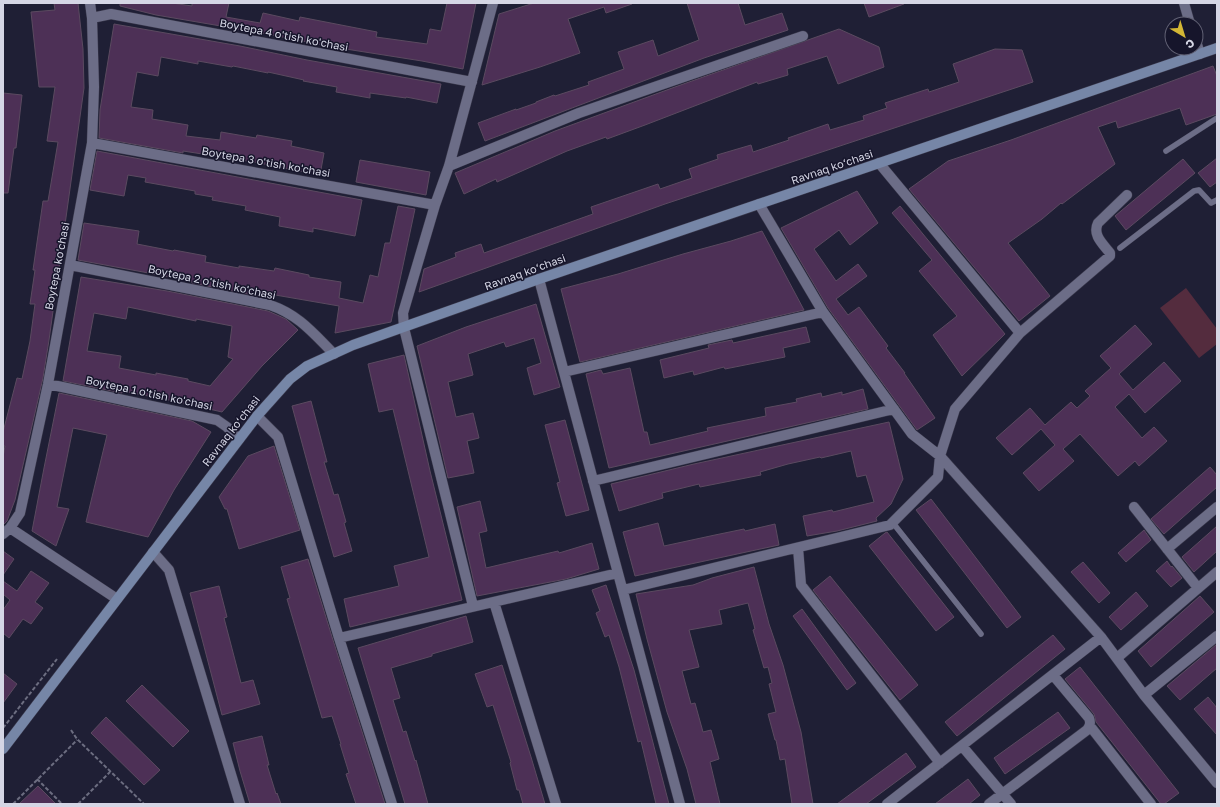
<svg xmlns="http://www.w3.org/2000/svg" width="1220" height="807" font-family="'Golos Text',sans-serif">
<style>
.green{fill:#542c3e}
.building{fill:#4d3056;stroke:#5b4a60;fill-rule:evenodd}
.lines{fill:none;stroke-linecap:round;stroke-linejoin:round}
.lane-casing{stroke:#3a394c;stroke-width:6}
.street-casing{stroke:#3a394c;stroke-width:11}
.secondary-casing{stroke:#3a394c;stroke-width:11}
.path{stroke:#6c6d80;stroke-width:2;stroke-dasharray:4 2;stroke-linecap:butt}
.lane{stroke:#6c6d87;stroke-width:5.5}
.street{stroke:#6c6d87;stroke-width:10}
.secondary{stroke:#7686a7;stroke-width:10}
.labels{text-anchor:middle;stroke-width:3;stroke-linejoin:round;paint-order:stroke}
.street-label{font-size:11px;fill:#d5d6e5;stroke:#16152b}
</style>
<rect width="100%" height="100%" fill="#1f1f35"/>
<!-- green -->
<path class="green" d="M1186,288L1217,329V344L1199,358L1160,308Z"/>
<!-- building -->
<path class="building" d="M54,3H78L83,49L84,88L49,340L43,378L15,500L7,521L3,525V457L5,446H3V432L17,378L22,379L30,341L35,304H30L35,270H33L43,201H48L58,142L47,141L55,87H39L31,12L55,10Z
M120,3H172L192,6V3H229L226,17L260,23L263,13L299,21L300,17L377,32L376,37L427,44L430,29L441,31L447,3H476L463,69L422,61L333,47L262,33L156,15L120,6Z
M534,3H632V4L606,13L604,7L568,19L580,53L540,67L482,85L499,14Z
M687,3H738L745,25L782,13L788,30L704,58L485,141L478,123L516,109V110L536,103V102L554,95L555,96L589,85L588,82L624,69L618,52L653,40L658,56L699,40Z
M864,3H904V4L869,17Z
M114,24L240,46L307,60L441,84L437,103L406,97V98L370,93V98L336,92L337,87L303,81L304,80L268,72V73L233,66L232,67L198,61V64L161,57L158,76L137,72L131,107L153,110L152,119L188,125L186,136L220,140L221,132L256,138L257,135L292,141L291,146L324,153L320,175L254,162L183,151V153L99,138L100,110Z
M839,29L879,47L884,67L838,84L827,56L787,69L788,75L758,84L757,82L645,125L607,139L606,137L567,151L497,182L496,179L464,194L455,173L555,131L675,87Z
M995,49L1022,50L1033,82L665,204L419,292L424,269L456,257L455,253L481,244L484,253L593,214L591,207L658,184L660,189L692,178L689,169L718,159L717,155L751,145L753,152L789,140L788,138L828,124L830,130L864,120L863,116L887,108L885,103L928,89L929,92L959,82L953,64Z
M1213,66L1217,76V114L1186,125L1180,108L1118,128L1116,121L1098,127L1115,164L1062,204L1061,203L1042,219L1008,243L1050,296L1019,321L909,189L948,161L1011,140Z
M3,93L22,95L16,148H14L8,193H3Z
M97,151L362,200L355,236L313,228V232L279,226L280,217L245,210L246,206L212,200L213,197L195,194V191L145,182L146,178L128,175L124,196L90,190Z
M1217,158V182L1210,187L1198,173Z
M1183,159L1195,173L1126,230L1115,216Z
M360,160L430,172L426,195L356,182Z
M857,191L878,223L850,245L839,230L814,249L836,281L858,264L867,276L836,299L848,315L859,307L888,346L886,348L905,373H904L935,418L917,430L828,308L781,228Z
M398,206L415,209L391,322L335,333L339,306L252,291L258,296L192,283V281L78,260L84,223L139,231L137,244L173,251L174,250L206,256L205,262L239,268V266L274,271L275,268L309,275V277L341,282L339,298L363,303L370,275L378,277L385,243H390Z
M900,206L1005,334L962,376L933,335L957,316L919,271L932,260L892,213Z
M762,231L804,310L580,362L561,289L618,274L683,254L731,241Z
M81,277L167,291L268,311L286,319L298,330L262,366L222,412L179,402L123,391L122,393L63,381ZM128,307L196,321V319L232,326L228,357L233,359L210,386L188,381V379L156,373V375L119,368L121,356L87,351L94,313L126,319Z
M536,304L560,387L534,395L527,368L541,363L534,338L506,347L504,342L468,354L473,375L448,382L456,417L473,413L479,438L467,441L474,473L448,478L417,346L466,327Z
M1135,325L1152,344L1119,374L1133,390L1164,362L1181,381L1145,413L1129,394L1115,407L1142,438L1154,427L1167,441L1139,466L1135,461L1118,476L1080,434L1063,449L1074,461L1039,491L1023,473L1055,445L1041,429L1012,455L996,438L1030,408L1045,425L1071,402L1077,408L1090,396L1085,391L1111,368L1100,356Z
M806,327L810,342L783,348L785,357L725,369L724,367L694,375L693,371L664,378L660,360L709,348L708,345L732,340L733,343Z
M404,355L430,471L462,600L350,627L344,599L399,586L394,566L429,557L393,409L379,412L368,364Z
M630,368L644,432H647L650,445L708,431L707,428L766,416L765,408L797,402L796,399L821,393L822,397L842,392V395L863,389L868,409L609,468L586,374L601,370L603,374Z
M59,393L192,421L211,432L174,490L148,537L86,522L107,435L73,428L57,507L69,509L56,546L32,531L44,468Z
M311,401L327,462H324L334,495L338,494L346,522L344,523L352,551L334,557L309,469L292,406Z
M565,420L589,510L566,516L557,483L560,482L545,425Z
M889,422L903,479L891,504L876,518L877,521L837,531L807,536L803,516L832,510L833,512L874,502L866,475L857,477L851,451L821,458L820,457L788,464L760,472L761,475L700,487L699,484L662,493L663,498L619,511L611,484L694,464Z
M274,446L300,530L239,549L227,509H225L219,497L248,456Z
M1210,467L1217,475V487L1164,534L1151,519Z
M931,499L1021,617L1007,628L916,510Z
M480,501L487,531L479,533L486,568L558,551L559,553L592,543L599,569L566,579L477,596L457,507Z
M658,523L664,546L715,535L744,529L745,531L775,524L779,545L635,576L623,532Z
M1217,526V551L1194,572L1182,557Z
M1144,530L1151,540L1126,562L1118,553Z
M887,532L954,617L936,631L869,546L885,533Z
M3,551L14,559L3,575Z
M308,559L333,640L385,804H356L346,774L349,773L340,744H341L332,716L322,718L287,599L290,598L281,567Z
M1167,561L1171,567L1172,566L1182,578L1171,587L1156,571Z
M1083,562L1110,593L1099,603L1071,572Z
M754,567L769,624L783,665L801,732L813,804H792L785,759L780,760L776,740H775L768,714L776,712L769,684L772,683L768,667L764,668L753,630L755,629L748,603L719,610L722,624L689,630L699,667L682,671L691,704L695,703L703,732L711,730L719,759L710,762L720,804H696L687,769L667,712L647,639L636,594L693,585L712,578Z
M31,571L49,583L35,602L43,608L31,624L23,619L9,638L3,633V610L10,600L3,594V581L17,591Z
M830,576L918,685L900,700L813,590Z
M606,585L634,670L669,804H656L641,741L638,742L619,667L609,635L605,637L596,613L600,611L592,590Z
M219,586L227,617L224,618L241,683L253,680L260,704L222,715L190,593Z
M1136,592L1148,606L1121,630L1109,617Z
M1200,596L1214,612L1151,667L1138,651Z
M802,609L856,683L847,690L793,616Z
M466,616L473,642L432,654V656L391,668L400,698L393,700L403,732L406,731L415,761L416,760L428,804H405L358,648Z
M1053,635L1065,649L957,736L945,722Z
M1217,644V668L1180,700L1167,686Z
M502,665L531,757L545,804H523L519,790H517L510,763L511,762L493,705L487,707L475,674Z
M1080,667L1179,793L1164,804H1161L1096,722L1094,714L1065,679Z
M3,673L17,684L3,703Z
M142,685L189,731L173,747L126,701Z
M1208,697L1217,708V735L1194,709Z
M1058,712L1070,728L1005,774L994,758Z
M106,717L160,770L144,785L91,733Z
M262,736L269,765H267L276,794L277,793L281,804H250L240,771L233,743Z
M906,753L916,767L866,804H837Z
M968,779L980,795L969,804H935Z
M38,786L56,804H19Z"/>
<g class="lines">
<defs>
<path id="lane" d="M1166,151L1217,118
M1120,248L1194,191L1199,190L1211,203L1217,200
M893,523L981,634"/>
<path id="street" d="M1184,3L1190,24
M92,18L111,14L472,82
M1196,41L1200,54
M92,143L435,205
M879,163L1020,333
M449,166L579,113L803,36
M759,204L823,312L912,434L940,456L1101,637L1144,695L1217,783
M70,265L270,305C299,315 313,333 334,354
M539,279L680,804
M564,372L823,312
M48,384L217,420L227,427L239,439
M257,416L278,437L339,638L392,804
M593,481L894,409
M1134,507L1198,588
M10,528L20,513L48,384L92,143L94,87L92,18L90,3
M3,534L10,528L117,599
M798,548L801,585L940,763
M1167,549L1217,507
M153,552L169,570L240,804
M623,590L890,525L938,477L940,456L955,409L1020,333L1110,256V253C1103,244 1092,235 1098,223L1127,195
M494,602L556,804
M473,606L404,328L403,313L435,205L449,166L493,3
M339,638L618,573
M1117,658L1217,572
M1144,695L1217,636
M1090,726L1151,804
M962,746L1011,804
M887,804L1101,637
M989,804L1087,730C1090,726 1091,723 1089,718L1053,675"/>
<path id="secondary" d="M3,749L257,416L290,379L307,366L353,345L539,279L1217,48"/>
</defs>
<!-- lane casing -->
<use href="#lane" class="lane-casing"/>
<!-- street casing -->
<use href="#street" class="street-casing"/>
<!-- secondary casing -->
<use href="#secondary" class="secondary-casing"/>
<!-- path -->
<path class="path" d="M3,728L57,659
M71,730L77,739L144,804
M37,779L62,804
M13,804L77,740
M78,804L110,772"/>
<!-- lane -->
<use href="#lane" class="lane"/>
<!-- street -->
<use href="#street" class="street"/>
<!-- secondary -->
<use href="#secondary" class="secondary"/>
</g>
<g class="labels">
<!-- street labels -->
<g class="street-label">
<text transform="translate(284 35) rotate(11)" y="4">Boytepa 4 o'tish ko'chasi</text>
<text transform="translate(266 162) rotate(10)" y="4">Boytepa 3 o'tish ko'chasi</text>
<text transform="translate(832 167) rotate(-19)" y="4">Ravnaq ko‘chasi</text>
<text transform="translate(57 266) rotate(-79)" y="4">Boytepa ko'chasi</text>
<text transform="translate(525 272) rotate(-20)" y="4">Ravnaq ko‘chasi</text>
<text transform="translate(212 282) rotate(12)" y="4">Boytepa 2 o'tish ko'chasi</text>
<text transform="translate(149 393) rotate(12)" y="4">Boytepa 1 o'tish ko'chasi</text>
<text transform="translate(231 431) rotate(-52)" y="4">Ravnaq ko‘chasi</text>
</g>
</g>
<!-- border -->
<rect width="1220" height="807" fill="none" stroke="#d5d6e5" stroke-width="8"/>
<!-- north arrow -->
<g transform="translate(1184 36) rotate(142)"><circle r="19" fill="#16152b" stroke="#626275"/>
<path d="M0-3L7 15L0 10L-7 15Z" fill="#d3b635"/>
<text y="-6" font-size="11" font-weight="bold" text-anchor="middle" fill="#d5d6e5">С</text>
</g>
</svg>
